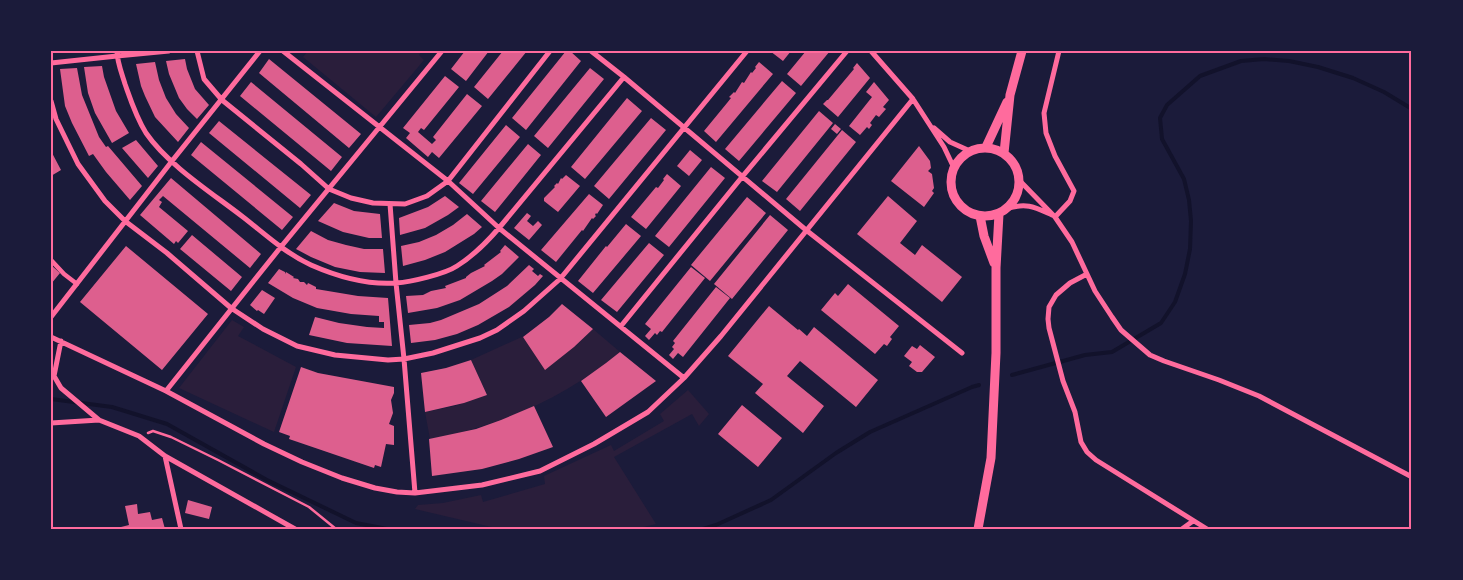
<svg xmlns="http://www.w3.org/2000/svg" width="1463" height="580" font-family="Ubuntu,sans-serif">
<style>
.green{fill:#2a1e3b}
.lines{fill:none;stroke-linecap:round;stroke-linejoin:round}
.stream{stroke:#12122b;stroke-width:4}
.building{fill:#dd5f8e}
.path{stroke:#ff6b9d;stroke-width:2.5}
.pedestrian{stroke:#ff6b9d;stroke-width:4.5}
.minor{stroke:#ff6b9d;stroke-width:5}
.primary{stroke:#ff6b9d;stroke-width:9}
.neatline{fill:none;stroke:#ff6b9d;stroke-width:2}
</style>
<rect width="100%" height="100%" fill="#1b1b3a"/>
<!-- green -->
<path class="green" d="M308,51H422L419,55L424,60L376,117L303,57Z
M232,320L244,327L238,336L296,367L274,432L179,388Z
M593,329L620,352C566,397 499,427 430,439L425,412L455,406L487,395L471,360L524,336L523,337L545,369L574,347Z
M688,390L709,414L699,426L692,414L614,457L656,524L635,529H500L415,509L418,505L443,503L481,495L483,502L545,484L544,476L611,445L614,451L664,421L660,414Z"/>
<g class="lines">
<!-- stream -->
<path class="stream" d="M1012,375L1085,355L1112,352L1161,323L1175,302L1185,274L1190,249L1191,221L1189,200L1184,179L1162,139L1160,118L1167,105L1200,76L1241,61L1264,59L1289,61L1318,67L1353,78L1384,92L1412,109
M51,399L112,407L167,424L267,480L356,523L387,529
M703,529L716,525L771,500L836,453L870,432L972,387L979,385"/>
</g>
<!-- building -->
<path class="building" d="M465,51H489L466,81L451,69Z
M503,51H527L488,99L474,87Z
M566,51H570L581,61L526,130L512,118Z
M770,51H791L783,61Z
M806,51H830L801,86L787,74Z
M185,59L187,69L195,89L209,105L197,119L187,109L179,98L169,74L166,61Z
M269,59L361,134L349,148L259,73Z
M155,62L159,80L166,98L176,114L189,128L178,142L155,117L145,96L141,86L136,64Z
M759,62L773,74L716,142L704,131L727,103L731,98L729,97L734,92L735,93L742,82L744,83L751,72L752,73L756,68L755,67Z
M857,63L870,78L838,117L823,104L827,100H828L854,69L853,68Z
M102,66L104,77L116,111L129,133L112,143L95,113L88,93L84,67Z
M77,68L82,95L99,137L106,147L108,146L142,186L130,200L106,172L93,154L89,156L72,123L65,106L60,69Z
M590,68L604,79L548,148L534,136Z
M445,76L459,87L424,130L421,128L418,132L432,144L436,140L433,137L467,94L482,106L439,158L432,152L428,157L406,138L410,133L403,128Z
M782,81L796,93L739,161L725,149Z
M251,82L342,157L331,171L240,96Z
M874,82L889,100L883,107L886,109L879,117L876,115L870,123L872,125L869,129L867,127L860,135L849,126L872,97L866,92Z
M627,98L642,111L585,179L571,167Z
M819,111L833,123L777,192L762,181Z
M651,118L666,130L609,199L594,186Z
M219,121L311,195L300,208L209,133Z
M835,124L841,129L837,134L831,129Z
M506,125L520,137L473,194L459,183Z
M842,130L856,142L800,211L786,199Z
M136,140L158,166L148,178L122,148Z
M201,142L293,217L282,230L191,155Z
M528,144L541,155L495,212L481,201Z
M919,146L930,161L931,168L928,171L932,174L934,188L932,191L934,193L924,207L891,181Z
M690,150L702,160L689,176L677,166Z
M51,151L61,170L51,176Z
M711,167L725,178L669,247L655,236Z
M667,174L681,186L646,229L631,217L656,187L658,188L664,180L663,179Z
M566,175L580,186L558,212L544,201V198L555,187L554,186L557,183L558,184L561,178L562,179Z
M171,178L261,254L250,268L163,196L159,200L162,202L159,207L188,231L178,243L176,241L174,244L140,215Z
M589,194L603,205L597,214L596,213L595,215L596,216L593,219L592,218L583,231L582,230L556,262L541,250Z
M445,196L459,207L448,215L425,228L400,235L399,218L428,207Z
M888,196L917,221L900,243L915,255L922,245L962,277L942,302L857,234Z
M747,197L766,213L710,281L691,265Z
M334,203L354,211L380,214L382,238H369L343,232L318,221Z
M527,213L531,216L527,221L533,226L538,221L542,225L529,240L514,228Z
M467,214L482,227L474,234L445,252L425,260L403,266L401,246L419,242L436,235L453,225Z
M770,215L788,230L732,299L714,284Z
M626,224L641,236L593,293L578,281L606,246L607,247Z
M311,231L328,240L346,245L364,249H383L385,273L360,272L335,267L311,257L296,249Z
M192,235L242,277L231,291L180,249Z
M649,243L664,255L617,312L601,300Z
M505,245L519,257L502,274L492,281L460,300L437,308L408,313L406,296L423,295L431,291L446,288L445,286L466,278V277L471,273L485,266L484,265L501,252L500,251Z
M126,246L208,314L162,370L80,302Z
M51,265L60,273L51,284Z
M529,265L534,269L532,271L538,276L540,274L543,276L535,285L509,307L478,325L457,334L435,340L411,343L409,325L430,323L441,320L479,304L507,286Z
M691,267L705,278L662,332L660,331L657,335L655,333L649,340L645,336L651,329L645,324Z
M279,269L285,272V274L286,272L294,277L293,278L298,279L300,282H304L307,285L308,283L316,287V289L358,296L388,298L392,346L347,343L309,335L315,317L339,323L367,327L384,328V322H379V316L351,314L317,308L293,298L268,283Z
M848,284L899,326L890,337L892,339L887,346L884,344L875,354L821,310L835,293L838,296Z
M716,287L730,298L683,357L678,353L673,359L669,355L674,349L672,347L675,343L673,341Z
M262,290L275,298L264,314L258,310L257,311L250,305Z
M562,304L593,329L574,347L545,370L523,337L549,317Z
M769,306L798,330L799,329L807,336L814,327L878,380L856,407L800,361L787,376L824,406L803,433L755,393L763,384L728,356Z
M920,345L935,357L922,372H917L909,366L912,362L904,356L912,346L917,349Z
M620,352L656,381L606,417L581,381L606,363Z
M471,360L487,395L464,403L425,412L421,373L446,368Z
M301,367L318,373L394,387V393L391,400L393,413L389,424L394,426V445L386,444L381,467L375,465L374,468L289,439L290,436L279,432Z
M742,405L782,438L758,467L718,434Z
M534,406L553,447L519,459L482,469L432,476L429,439L476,429L501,420Z
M188,500L212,507L209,519L185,513Z
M137,504L138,514L150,512L152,520L162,518L165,529H122L121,527L129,525L125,506Z"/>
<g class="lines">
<!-- path -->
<path class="path" d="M148,433L153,431L171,437L218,460L309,507L336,529"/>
<!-- pedestrian -->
<path class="pedestrian" d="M51,260L64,274L77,284"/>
<!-- minor -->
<path class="minor" d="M117,51C117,62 122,74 125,84C131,101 136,117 146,133C168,165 212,193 243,217C265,234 285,253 311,265C336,276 368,285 396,283C411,282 445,274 457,266C473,256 487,242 499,228L624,77
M197,51L204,79L222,100L301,164L329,189L351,198L373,203L405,204L427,196L448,181L550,51
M283,51L448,181L499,228L684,378
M591,51L624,77L806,230L962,353
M871,51L913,99L944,147L954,168
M51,63L117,56L169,51
M51,101L56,119L78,164L105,201L125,221L167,253L231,308L263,329L297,346L335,355L388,360L404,359L433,353L480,338L497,330L524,311L560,279L747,51
M934,128L950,142L970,151
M1020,181L1055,217L1072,242L1095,291L1112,317L1121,330L1150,355L1164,361L1219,380L1259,396L1412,477
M390,204L396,283L404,359L415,493
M1008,208C1028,203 1034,207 1052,215
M1055,217L1070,201L1074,191L1055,156L1046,133L1044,113L1059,51
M1087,274L1070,283L1056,295L1049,307L1048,319L1049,328L1063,381L1075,412L1081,442L1087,452L1096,460L1207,529
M51,317L172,161L260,51
M621,326L742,177L847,51
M51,337L166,391L264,444L302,462L342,478L375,488L397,492L415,493L482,485L540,471L594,444L648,412L684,378L721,336L913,99
M51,374L54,376L61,388L99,420L139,436L165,456L295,529
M54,376L61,341
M166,391L280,248L442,51
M51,423L99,420
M165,456L181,529
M1182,529L1193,521"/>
<!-- primary -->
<path class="primary" d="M986,147L1007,102
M951 182a34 34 0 1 1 68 0a34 34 0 1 1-68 0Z
M1004,153L1010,95L1022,51
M980,216L984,236L994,263
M978,529L991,458L996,353V268L999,214"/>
</g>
<!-- border -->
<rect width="1463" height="580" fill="none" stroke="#1b1b3a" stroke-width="105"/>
<rect x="52" y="52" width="1358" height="476" class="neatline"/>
</svg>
